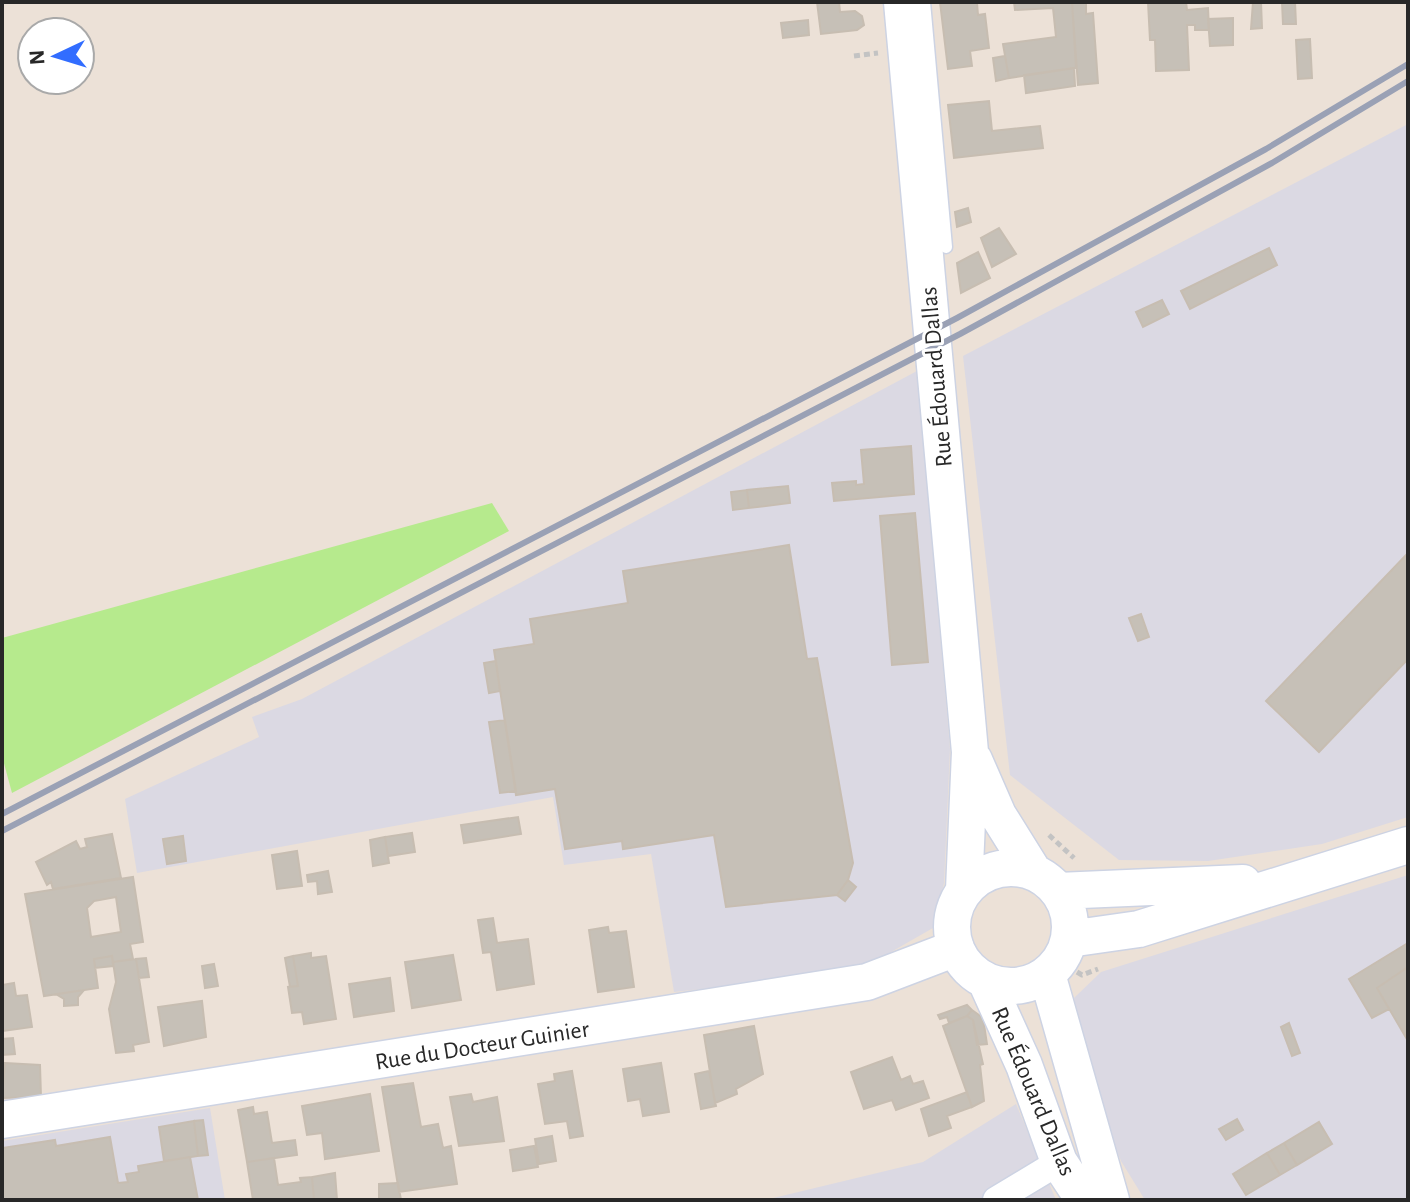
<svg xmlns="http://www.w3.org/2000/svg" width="1410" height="1202" font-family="'Alegreya Sans',sans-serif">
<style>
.industrial{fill:#dbd9e3}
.green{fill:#b6ea8d}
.building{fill:#c6c0b7;stroke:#c7bdb1;stroke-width:2;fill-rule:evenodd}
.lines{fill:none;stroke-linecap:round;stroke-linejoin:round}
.lane-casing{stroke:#cdd3e3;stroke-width:15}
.street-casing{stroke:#cdd3e3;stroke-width:29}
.secondary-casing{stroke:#cdd3e3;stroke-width:39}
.path{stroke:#c3c3c3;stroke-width:5;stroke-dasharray:6 4;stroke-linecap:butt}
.lane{stroke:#fff;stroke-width:12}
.street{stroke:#fff;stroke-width:26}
.secondary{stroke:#fff;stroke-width:36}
.rail{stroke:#9aa1b5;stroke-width:6}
.labels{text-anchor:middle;stroke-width:6;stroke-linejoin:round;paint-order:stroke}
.street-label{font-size:24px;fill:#282828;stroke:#fff}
</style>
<rect width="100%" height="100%" fill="#ece1d7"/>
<!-- industrial -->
<path class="industrial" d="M1408,124V817L1322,844L1208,861L1119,860L1010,775L963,356Z
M917,371L950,749L944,883L933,928L870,964L819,976L674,992L651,854L564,865L553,797L137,873L125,799L259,737L252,717L302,699Z
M1408,875V1200H1145L1121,1161L1101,1113L1074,998L1101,972Z
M1016,1104L1056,1200H765L923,1162Z
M210,1108L225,1200H2V1141Z"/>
<!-- green -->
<path class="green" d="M492,503L509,531L12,793L2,756V638Z"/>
<!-- building -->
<path class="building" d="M817,2H839L840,12L855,11L862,16L864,25L857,30L821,34Z
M940,2L977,3L978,15L985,14L989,48L970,51L972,66L948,69Z
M1014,2H1072L1076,68L1009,78L1003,44L1056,37L1053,8L1015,10Z
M1072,2H1086V14L1093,13L1098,83L1078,85Z
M1148,2H1186L1187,10L1208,8L1209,30H1195V25H1187L1189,70L1156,71L1155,40H1150Z
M1253,2H1261L1262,28L1251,29Z
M1282,2H1295L1296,24H1283Z
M1233,18V45L1210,46L1208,19Z
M808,20L809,35L783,38L781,23Z
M1310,39L1312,78L1298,79L1296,40Z
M1005,56L1009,78L996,81L993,58Z
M1074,68L1075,86L1026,93L1024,75Z
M989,101L992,131L1040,126L1043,148L954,158L948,105Z
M968,208L971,222L957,227L955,212Z
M999,228L1016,254L992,267L981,238Z
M1269,248L1277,265L1190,309L1181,291Z
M978,252L990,278L961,293L957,263Z
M1162,300L1169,314L1143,327L1136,312Z
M911,446L914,494L834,501L832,483L856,481V485L864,484L861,450Z
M788,486L790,503L749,508L747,490Z
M747,490L749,508L733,510L731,492Z
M915,513L928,662L892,665L880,516Z
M789,545L807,659L817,658L853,863L848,880L837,895L726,907L714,835L623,849L622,841L565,849L555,789L516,795L494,650L534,644L530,619L628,603L623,571Z
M1408,553V659L1319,752L1266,701Z
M1141,614L1149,637L1138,641L1129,618Z
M496,661L500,691L489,693L484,663Z
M505,720L516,791L500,793L489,722Z
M518,817L521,834L464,843L461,825Z
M412,833L415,852L388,856L385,837Z
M112,834L121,878L53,889L51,882L47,885L36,862L76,841L80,849L87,847L85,839Z
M183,836L186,861L167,864L163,839Z
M385,837L389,863L373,866L370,840Z
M297,851L302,886L277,889L272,855Z
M328,871L332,892L318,894L317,881L308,882L307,875Z
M133,877L143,942L130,944L133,959L113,962L112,956L94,959L98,988L44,996L25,894ZM116,897L121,932L91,937L87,908L94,901Z
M848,880L856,887L845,901L837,895Z
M493,918L497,943L528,939L534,984L497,990L491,952L483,953L478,920Z
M608,927L609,933L626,931L634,987L598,992L589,930Z
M1408,943V967L1377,988L1389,1009L1372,1018L1349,979Z
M311,953V958L326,956L336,1019L304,1024L302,1012L292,1013L288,987L298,986L293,956Z
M453,955L461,1000L412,1008L405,962Z
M112,956L113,966L95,968L94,959Z
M293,956L298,986L290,987L285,958Z
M146,958L149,977L139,978L136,959Z
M136,959L149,1042L133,1045L134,1051L116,1053L109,1009L116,982L113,962Z
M214,964L218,986L205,988L202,966Z
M1408,967V1041L1377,988Z
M390,978L394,1011L354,1017L349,984Z
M14,983L16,996L27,995L32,1027L2,1031V985Z
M84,990L78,997V1005L64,1006V999L56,994Z
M202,1001L206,1037L164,1046L158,1007Z
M967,1005L972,1010L967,1016L949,1023L947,1017L940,1019L938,1015Z
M972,1010L983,1018L987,1044L977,1045L973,1020L967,1016Z
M967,1016L973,1020L983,1064L980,1065L984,1101L972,1107L943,1026Z
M1289,1023L1300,1053L1292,1056L1281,1027Z
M754,1026L763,1074L736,1089L737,1094L715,1103L704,1035Z
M13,1038L15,1054L2,1055V1039Z
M892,1057L901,1080L910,1076L913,1084L923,1081L929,1098L896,1110L892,1100L864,1109L851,1072Z
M5,1063L40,1065L41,1097L2,1098Z
M661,1063L669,1112L643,1116L640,1099L628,1101L623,1069Z
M572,1071L583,1136L570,1138L567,1121L545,1124L538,1084L555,1081L554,1074Z
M709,1071L716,1106L701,1109L695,1074Z
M413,1083L421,1127L438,1124L443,1148L451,1146L457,1184L399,1192L382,1087Z
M967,1092L972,1107L947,1116L951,1128L929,1136L921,1109Z
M370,1094L379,1151L325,1159L322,1133L307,1135L302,1106Z
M471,1094L473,1102L497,1097L504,1141L459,1146L450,1097Z
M253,1107L254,1114L267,1112L272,1143L295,1140L297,1155L247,1162L238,1110Z
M1237,1119L1243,1130L1226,1140L1219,1129Z
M203,1120L208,1155L198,1156L194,1121Z
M194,1121L198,1156L164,1161L159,1127Z
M1319,1122L1332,1144L1297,1165L1284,1143Z
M552,1136L556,1161L539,1164L535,1139Z
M110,1137L118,1183L128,1182L126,1174L139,1172L138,1166L190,1157L198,1200H2V1148L55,1140L56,1146Z
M1284,1143L1297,1165L1280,1175L1267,1153Z
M534,1146L538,1167L513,1171L510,1150Z
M1267,1153L1280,1175L1246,1195L1233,1174Z
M274,1158L278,1185L301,1182L300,1178L312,1177L314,1200H253L247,1162Z
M335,1173L337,1200H314L312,1177Z
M398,1183L401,1200H379V1184Z"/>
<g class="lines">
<defs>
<path id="lane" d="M924,2L946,247"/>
<path id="street" d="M996,1200L1059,1162"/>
<path id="secondary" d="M902,2L970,752L964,890
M974,760L998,815L1033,871
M952 927a59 59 0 1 1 118 0a59 59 0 1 1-118 0Z
M1058,891L1243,883
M1069,939L1139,929L1408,845
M1047,974L1111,1200
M986,981L1024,1065L1059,1162L1084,1200
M2,1120L867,982L956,948"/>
</defs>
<!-- lane casing -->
<use href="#lane" class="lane-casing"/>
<!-- street casing -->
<use href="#street" class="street-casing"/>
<!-- secondary casing -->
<use href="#secondary" class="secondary-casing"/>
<!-- path -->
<path class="path" d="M854,56L878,53
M1049,835L1074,858
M1077,972L1082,975L1098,969"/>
<!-- lane -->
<use href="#lane" class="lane"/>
<!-- street -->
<use href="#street" class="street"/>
<!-- secondary -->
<use href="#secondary" class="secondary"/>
<!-- rail -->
<path class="rail" d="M2,814L957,318L1266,149L1408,64
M2,831L960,334L1272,163L1408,81"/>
</g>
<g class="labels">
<!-- street labels -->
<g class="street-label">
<text transform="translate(936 377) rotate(-95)" y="8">Rue Édouard Dallas</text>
<text transform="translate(482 1045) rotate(-9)" y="8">Rue du Docteur Guinier</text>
<text transform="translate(1034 1091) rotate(67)" y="8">Rue Édouard Dallas</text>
</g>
</g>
<!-- border -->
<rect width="1410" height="1202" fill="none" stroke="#282828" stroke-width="8"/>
<!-- north arrow -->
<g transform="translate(56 56) rotate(266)"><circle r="38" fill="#ffffff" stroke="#a9a9a9" stroke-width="2"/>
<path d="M0-6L14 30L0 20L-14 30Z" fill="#326dff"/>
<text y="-12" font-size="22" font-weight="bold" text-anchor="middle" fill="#282828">N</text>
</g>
</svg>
